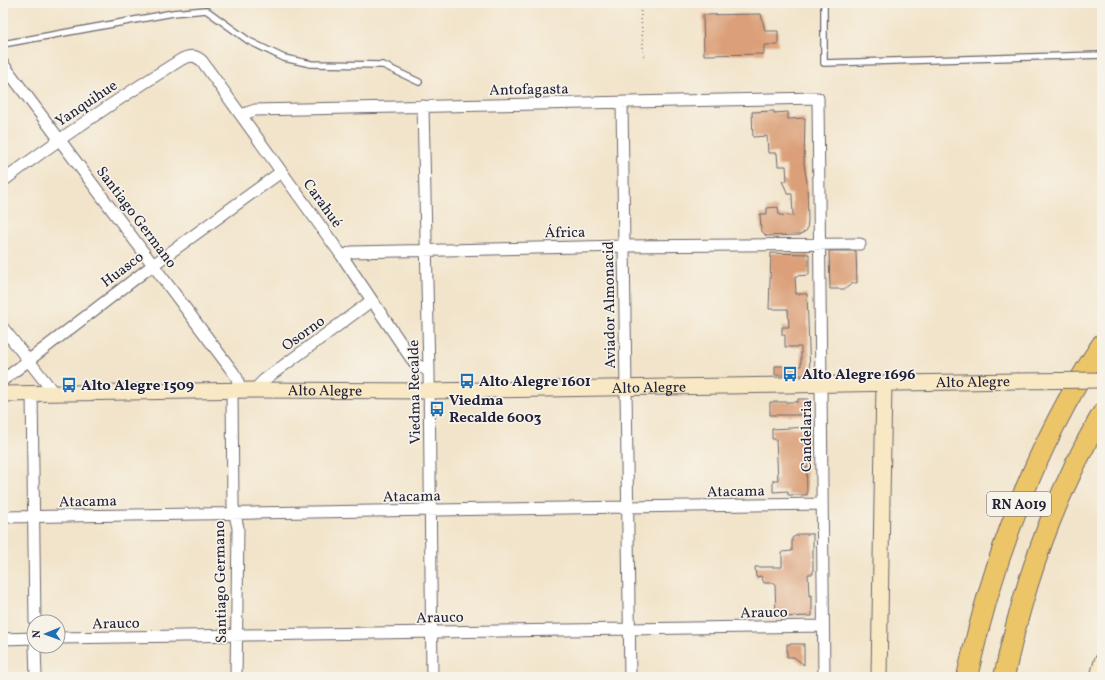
<svg xmlns="http://www.w3.org/2000/svg" width="1105" height="680" font-family="Vollkorn,serif">
<style>
.green{fill:#a1dd91;stroke:#628066}
.building{fill:#dba079}
.lines{fill:none;stroke-linecap:round;stroke-linejoin:round}
.lane-casing{stroke:#6b666d;stroke-width:8}
.street-casing{stroke:#6b666d;stroke-width:13}
.secondary-casing{stroke:#6b666d;stroke-width:17}
.highway-casing{stroke:#6b666d;stroke-width:22}
.path{stroke:#6b666d;stroke-width:1.5;stroke-dasharray:1 3;stroke-linecap:butt}
.lane{stroke:#fff;stroke-width:5.5}
.street{stroke:#fff;stroke-width:11}
.secondary{stroke:#f8e8c3;stroke-width:15}
.highway{stroke:#edc569;stroke-width:20}
.secondary-bridge-casing{stroke:#6b666d;stroke-width:17;stroke-linecap:butt}
.secondary-bridge{stroke:#f8e8c3;stroke-width:15}
.labels{text-anchor:middle;stroke-width:3.5;stroke-linejoin:round;paint-order:stroke}
.shield{fill:#f7f3e8;stroke:#62616f;stroke-width:1}
.shield-label{font-size:14px;font-weight:bold;fill:#22223b}
.street-label{font-size:15px;fill:#22223b;stroke:#f7f3e8}
.poi-label{font-size:15px;font-weight:bold;fill:#22223b;stroke:#f7f3e8;text-anchor:start}
</style>
<rect width="100%" height="100%" fill="#f7f3e8"/>
<filter id="ink" filterUnits="userSpaceOnUse"><feTurbulence type="fractalNoise" baseFrequency=".025" numOctaves="2"/><feDisplacementMap in="SourceGraphic" scale="8" xChannelSelector="R" yChannelSelector="G"/><feConvolveMatrix kernelMatrix="1 2 1 2 8 2 1 2 1" color-interpolation-filters="sRGB"/></filter>
<filter id="wash" filterUnits="userSpaceOnUse"><feTurbulence type="fractalNoise" baseFrequency=".012" numOctaves="4" result="noise"/><feDisplacementMap in="SourceGraphic" scale="16" xChannelSelector="R" yChannelSelector="G"/><feGaussianBlur stdDeviation="0.9" result="paint"/><feColorMatrix in="noise" values="0 0 0 0 0 0 0 0 0 0 0 0 0 0 0 0 0 1.4 0 .05"/><feComposite in="paint" operator="in"/></filter>
<g filter="url(#wash)">
<rect width="100%" height="100%" fill="#f2e4ca"/>
<!-- green -->
<path class="green" d="M954,3H1063L954,5Z"/>
<g id="blocks">
<!-- building -->
<path class="building" d="M761,14L765,31H778V45H764V54L704,55L703,15Z
M774,111V113L788,112V119L805,118L804,164L807,182L808,220L807,230L800,235L766,236L761,230L760,214H767V208L778,207L779,215L793,216L792,194H788L782,181H787L786,166H778L777,153H768L767,136L753,137L752,112Z
M829,251H856L857,283H853L845,289H830Z
M771,253L809,254V275L795,276L796,294H807L810,375H775V366H801V347H785V335H782V327H789L788,309H769Z
M798,399H809V415H770V402H798Z
M809,427V449L806,450L807,495H788V491L773,492V480H778L776,439H772V429Z
M799,534H813V574H808L809,596L812,595V616L776,617L775,583H764L761,576L756,577L755,567H782V552L792,551V538Z
M787,644H804V665L794,657H787Z"/>
</g>
</g>
<g filter="url(#ink)">
<use href="#blocks" fill-opacity="0" stroke="#6b666d" stroke-width="1"/>
<g class="lines">
<defs>
<path id="lane" d="M824,3V63L1102,55
M3,44L173,13L206,10L249,41L284,58L311,64L383,65L419,82"/>
<path id="street" d="M3,64L233,372L237,378L240,391
M622,102L630,677
M423,106L429,371L432,677
M241,115L255,110L818,98L824,677
M3,181C61,137 121,97 182,59C191,55 195,55 202,61L342,256L415,364L429,371
M342,256L352,252L624,246L860,244
M3,328L54,393
M3,380L153,265L281,172
M254,390L264,380L371,301
M232,392L233,506L238,528L236,677
M32,393L35,622
M3,517L822,504
M58,638L823,626
M3,639L34,638
M35,646L36,677"/>
<g id="secondary">
<path id="s1" d="M3,394L254,390L429,391L1017,381"/>
<path d="M879,677L884,383"/>
<path d="M1098,677L1102,661"/>
</g>
<path id="highway" d="M967,677C993,559 1035,445 1102,344
M1004,677C1023,585 1055,495 1102,414"/>
</defs>
<!-- lane casing -->
<use href="#lane" class="lane-casing"/>
<!-- street casing -->
<use href="#street" class="street-casing"/>
<!-- secondary casing -->
<use href="#secondary" class="secondary-casing"/>
<!-- highway casing -->
<use href="#highway" class="highway-casing"/>
<!-- path -->
<path class="path" d="M640,3L644,59"/>
<!-- lane -->
<use href="#lane" class="lane"/>
<!-- street -->
<use href="#street" class="street"/>
<!-- secondary -->
<use href="#secondary" class="secondary"/>
<!-- highway -->
<use href="#highway" class="highway"/>
<defs>
<path id="secondary-bridge" d="M1017,381L1102,380"/>
</defs>
<!-- secondary-bridge casing -->
<use href="#secondary-bridge" class="secondary-bridge-casing"/>
<!-- secondary-bridge -->
<use href="#secondary-bridge" class="secondary-bridge"/>
</g>
</g>
<!-- icons -->
<defs>
<symbol id="bus-bare" viewBox="-9 -9 18 18"><path d="M-5-6H5V4H4V6H2V4H-2V6H-4V4H-5ZM-3.5-4V0h7V-4ZM-3.5 1.2v1.5H-2V1.2ZM2 1.2v1.5H3.5V1.2Z" fill="#1f6fb2" stroke="#f7f3e8" stroke-width="2.5" paint-order="stroke"/></symbol>
</defs>
<g fill-rule="evenodd">
<use href="#bus-bare" x="779" y="363" width="22" height="22"/>
<use href="#bus-bare" x="456" y="370" width="22" height="22"/>
<use href="#bus-bare" x="58" y="374" width="22" height="22"/>
<use href="#bus-bare" x="426" y="398" width="22" height="22"/>
</g>
<g class="labels">
<!-- shield labels -->
<rect class="shield" x="987" y="492" width="64" height="24" rx="3"/>
<g class="shield-label">
<text x="1019" y="509">RN A019</text>
</g>
<!-- street labels -->
<g class="street-label">
<text transform="translate(529 89) rotate(-1)" y="5">Antofagasta</text>
<text transform="translate(86 103) rotate(-34)" y="5">Yanquihue</text>
<text transform="translate(323 203) rotate(54)" y="5">Carahué</text>
<text transform="translate(137 217) rotate(53)" y="5">Santiago Germano</text>
<text transform="translate(565 232) rotate(-1)" y="5">África</text>
<text transform="translate(122 269) rotate(-37)" y="5">Huasco</text>
<text transform="translate(609 305) rotate(-91)" y="5">Aviador Almonacid</text>
<text transform="translate(303 333) rotate(-36)" y="5">Osorno</text>
<text dy="5" stroke="none"><textPath href="#s1" startOffset="970">Alto Alegre</textPath></text>
<text dy="5" stroke="none"><textPath href="#s1" startOffset="646">Alto Alegre</textPath></text>
<text dy="5" stroke="none"><textPath href="#s1" startOffset="322">Alto Alegre</textPath></text>
<text transform="translate(414 392) rotate(-91)" y="5">Viedma Recalde</text>
<text transform="translate(806 436) rotate(-90)" y="5">Candelaria</text>
<text transform="translate(736 491) rotate(-1)" y="5">Atacama</text>
<text transform="translate(412 496) rotate(-1)" y="5">Atacama</text>
<text transform="translate(88 501) rotate(-1)" y="5">Atacama</text>
<text transform="translate(220 582) rotate(-91)" y="5">Santiago Germano</text>
<text transform="translate(764 612) rotate(-1)" y="5">Arauco</text>
<text transform="translate(440 617) rotate(-1)" y="5">Arauco</text>
<text transform="translate(116 623) rotate(-1)" y="5">Arauco</text>
</g>
<!-- poi labels -->
<g class="poi-label">
<text x="802" y="379">Alto Alegre 1696</text>
<text x="479" y="386">Alto Alegre 1601</text>
<text x="81" y="390">Alto Alegre 1509</text>
<text x="449" y="405">Viedma<tspan x="449" dy="17">Recalde 6003</tspan></text>
</g>
</g>
<!-- margin -->
<rect width="1105" height="680" fill="none" stroke="#f7f3e8" stroke-width="16"/>
<!-- north arrow -->
<g transform="translate(46 634) rotate(269)"><circle r="19" fill="#f7f3e8" stroke="#a29fa3"/>
<path d="M0-3L7 15L0 10L-7 15Z" fill="#1f6fb2"/>
<text y="-6" font-size="11" font-weight="bold" text-anchor="middle" fill="#22223b">N</text>
</g>
</svg>
